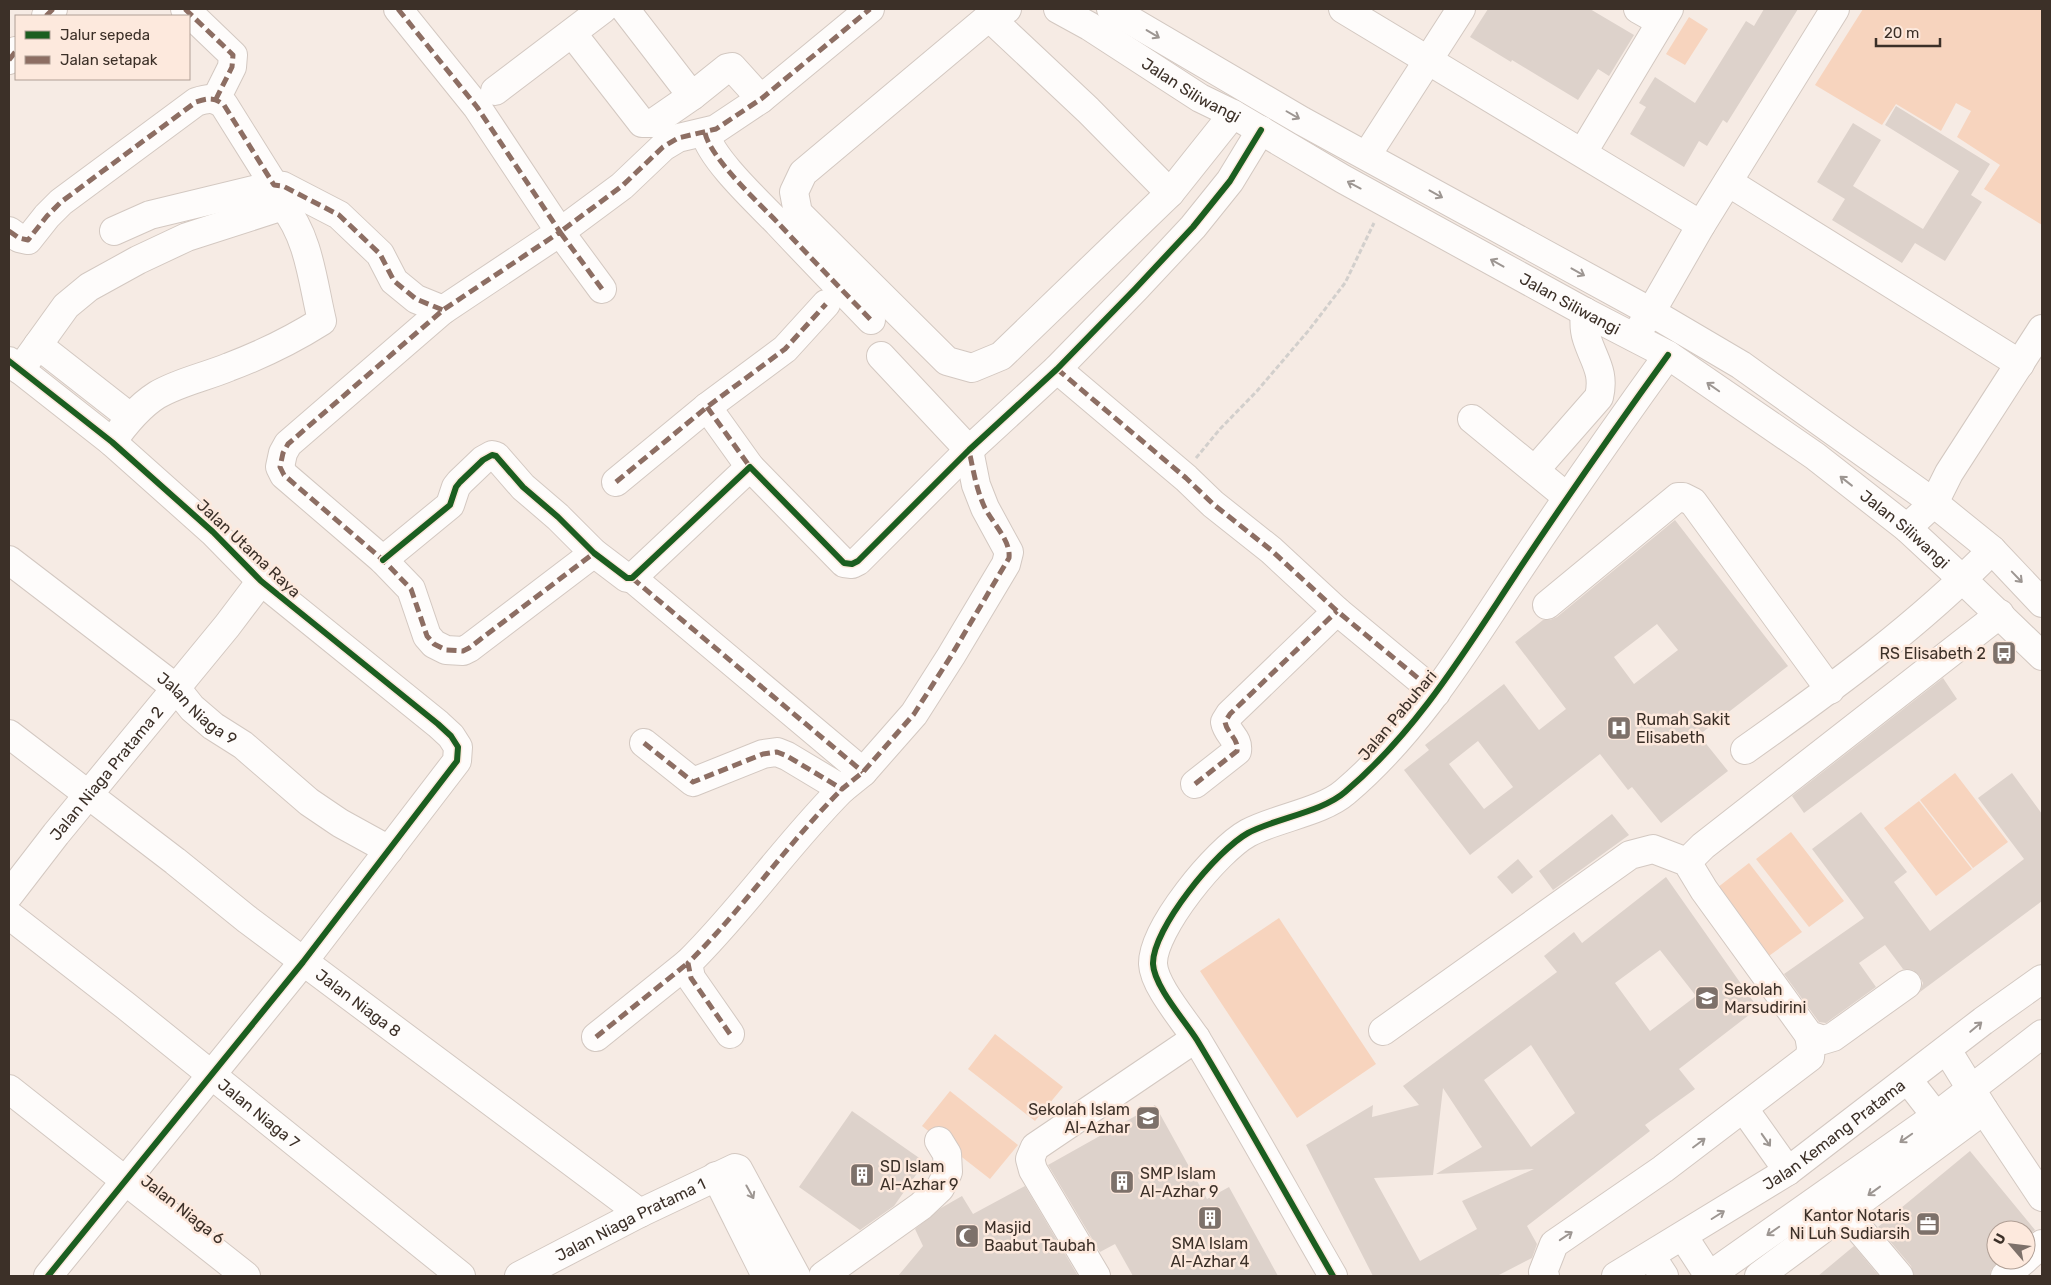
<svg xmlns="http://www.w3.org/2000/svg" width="2051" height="1285" font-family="Rubik,sans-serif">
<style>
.green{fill:#f7d4be}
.building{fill:#ddd2cb;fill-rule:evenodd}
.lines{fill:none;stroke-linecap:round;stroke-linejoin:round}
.minor-casing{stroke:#d3c8c1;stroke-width:30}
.major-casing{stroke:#d3c8c1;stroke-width:30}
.path{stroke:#d2cfcc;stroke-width:3;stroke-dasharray:5 2.5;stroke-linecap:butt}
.minor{stroke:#fefcfb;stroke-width:28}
.major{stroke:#fefcfb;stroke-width:28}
.quiet{stroke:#8d6e63;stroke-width:5;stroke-dasharray:10 5;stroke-linecap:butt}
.cycleway-casing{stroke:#fde9dd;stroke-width:9}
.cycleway{stroke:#1b5e20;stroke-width:6}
.oneway{stroke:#9d9692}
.labels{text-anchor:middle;stroke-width:5;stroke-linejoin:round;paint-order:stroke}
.street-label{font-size:16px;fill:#3c3028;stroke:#fde9dd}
.poi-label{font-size:16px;fill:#3c3028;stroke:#fde9dd;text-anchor:start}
</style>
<rect width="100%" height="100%" fill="#f6ebe4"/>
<!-- green -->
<path class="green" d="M1863,9H2042V225L1984,189L2000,165L1957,137L1971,111L1956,103L1941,131L1896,104L1882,125L1815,85Z
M1689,17L1708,29L1685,65L1666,54Z
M1955,773L2008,842L1973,868L1920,800Z
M1919,801L1972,869L1936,896L1884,828Z
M1791,832L1844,901L1809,927L1756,859Z
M1749,863L1802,932L1766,958L1713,891Z
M1279,918L1376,1064L1297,1118L1200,971Z
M995,1034L1063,1087L1035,1121L968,1069Z
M950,1091L1018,1145L990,1179L922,1126Z"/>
<!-- building -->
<path class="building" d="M1488,9H1590L1634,35L1609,76L1598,69L1578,100L1512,60L1511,62L1470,37Z
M1764,9H1798L1727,123L1723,120L1707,146L1699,141L1684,167L1630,134L1646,107L1639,103L1655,77L1695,103L1746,21L1754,26Z
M1896,106L1990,164L1971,195L1982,202L1945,261L1915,243L1902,263L1832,220L1845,199L1817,182L1853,123L1881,140L1853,186L1923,229L1959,171L1885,125Z
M1675,520L1788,666L1699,735L1728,771L1661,823L1632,787L1628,790L1600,754L1470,855L1404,770L1429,750L1425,745L1504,684L1539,730L1566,709L1515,642L1543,620H1550L1557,617ZM1657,624L1678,650L1634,684L1614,657ZM1478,741L1513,787L1484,809L1449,764Z
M1943,678L1957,699L1804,813L1792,796Z
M2012,773L2042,814V901L1920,992L1923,983L1919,975L1913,970L1903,969L1885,945L1859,963L1876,987L1826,1023L1819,1022L1784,974L1864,918L1812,849L1861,812L1907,872L1894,882L1930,931L2024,859L1978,798Z
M1612,814L1629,835L1553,890L1539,871Z
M1518,859L1533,877L1512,894L1497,877Z
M1666,877L1758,1008L1679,1069L1695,1089L1645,1125L1650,1131L1527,1226L1537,1244L1532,1258L1497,1276H1373L1306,1145L1373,1105L1372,1117L1419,1105L1403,1086L1557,972L1544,956L1574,932L1582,943ZM1660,950L1696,996L1650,1031L1615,983ZM1531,1045L1575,1113L1531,1147L1484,1080ZM1443,1088L1482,1147L1436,1174L1534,1169L1462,1201L1477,1229L1420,1261L1374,1178L1433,1175Z
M1155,1105L1207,1199L1229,1187L1278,1276H1133L1115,1244L1100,1252L1048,1165Z
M852,1111L925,1162L894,1206L860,1230L799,1187Z
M1970,1151L2035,1230L2026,1237V1230H1996V1260H2000L1991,1270L1990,1276H1914L1911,1266L1878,1227Z
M1025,1186L1078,1276H898L923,1246L915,1229L941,1208L962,1196L973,1214Z
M1854,1246L1879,1276H1818Z"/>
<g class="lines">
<defs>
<g id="minor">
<path d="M185,9L233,55L232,67L216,99"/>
<path d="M398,9L477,107L560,232L443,310L288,444L283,453L280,467L284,475L383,560L411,589L427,636L434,644L446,650L463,651L469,648L594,553"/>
<path d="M625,9L692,96L727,68L732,67L761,99"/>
<path d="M1007,9L989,17L803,173L794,192L798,213L947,361L972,368L1001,356L1170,193L1233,114"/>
<path d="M1343,9L1701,225"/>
<path d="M1638,9L1661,22"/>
<path d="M46,16L53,9"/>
<path d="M989,17L1088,110L1170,193"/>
<path d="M572,33L642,123H653L692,96"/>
<path d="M9,60L16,51"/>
<path d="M495,91L603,9"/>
<path d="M705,133C711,159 759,203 779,224C809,256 840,288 871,320"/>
<path d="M1583,152L1669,9"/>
<path d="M1367,155L1461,9"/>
<path d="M1728,182L2020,364"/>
<path d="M9,231L19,238L28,240L47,216L61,202L196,102C208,98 214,97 224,105L274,185"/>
<path d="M114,231L150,215L274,185L283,186L339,215L380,254L394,281L416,299L443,310"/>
<path d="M602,289L560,232L622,186L663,147L678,138L716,129L761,99L870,9"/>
<path d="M1634,337L1651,312L1701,225L1835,9"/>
<path d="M38,345L130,417"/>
<path d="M9,361L112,442L213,532L261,581L438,724L451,736L458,747L457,761L303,962L48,1276"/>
<path d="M1057,369L1186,478L1213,504L1271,550L1337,611L1436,693"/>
<path d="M20,370L66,306L89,287L138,260L187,237L283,206C309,236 313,284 322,321C292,340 261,355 229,367C205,377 179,382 157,395C138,407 124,425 112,442"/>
<path d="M707,407L750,467"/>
<path d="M1472,419L1567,497"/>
<path d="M1535,470L1599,397C1605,372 1594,361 1587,339C1584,330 1584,321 1585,312"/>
<path d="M616,482L707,407L785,349L826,304"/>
<path d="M1907,528L1934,503L1949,473L2042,329"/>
<path id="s1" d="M9,560L176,688L192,708L213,726L243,745L309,802L340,823L389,850"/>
<path d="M383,560L450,505L456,487L460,482L483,460L492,455L496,456L523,487L558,517L594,553L627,578H632L750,467L844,563L852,564L858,561L969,450L1057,369L1135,289L1193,227L1230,181L1261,130"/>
<path d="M632,578L863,772"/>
<path d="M1547,605L1678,497H1683L1693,502L1830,690"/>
<path id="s2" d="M9,734L175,861L248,920L640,1213"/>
<path d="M644,743L693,782L763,754L777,752L787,756L842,789L863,772L914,714L951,656L1006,564L1009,552L985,508L976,485L969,450L881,356"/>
<path d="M1745,750C1831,689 1918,626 1992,550"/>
<path d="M1195,784L1237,751C1239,738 1227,734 1225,722L1230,714L1337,611"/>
<path d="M1687,862L1703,846L2000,614"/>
<path id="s3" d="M9,895L56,834L227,626L261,581"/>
<path id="s4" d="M9,915L126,1006L461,1276"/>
<path d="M1383,1031L1630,855L1653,849L1687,862L1704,890L1809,1035L1823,1040L1833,1037L1907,984"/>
<path d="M730,1034L691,978L688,963C743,909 787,844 842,789"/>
<path d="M596,1037L688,963"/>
<path d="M1947,1050L1984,1110L2042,1197"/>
<path d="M1908,1080L1936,1116"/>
<path d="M9,1089L246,1276"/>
<path d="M1744,1109L1788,1171"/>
<path d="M716,1176L766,1276"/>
<path d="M1845,1212L1899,1276"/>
<path d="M1683,1236L1709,1276"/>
<path d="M1651,1256L1664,1276"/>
<path d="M2026,1258L2042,1244"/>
<path id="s5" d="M519,1276L640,1213L735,1168L738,1169L796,1276"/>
<path d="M823,1276L921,1206L940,1188L948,1172L947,1154L939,1141"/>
<path d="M1096,1276L1033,1170L1030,1159L1035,1147L1196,1038"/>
<path d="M1333,1276C1288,1198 1244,1118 1197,1040C1185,1021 1154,986 1153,964C1152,929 1217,850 1248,833C1276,818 1322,812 1345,792C1417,731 1465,651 1516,574C1565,500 1616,427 1668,355"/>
<path d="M1545,1276L1543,1272L1554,1244L1663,1169L1810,1057L1811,1047L1809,1035"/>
<path id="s6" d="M1616,1276L1788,1171L1983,1021L2042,979"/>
<path d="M1709,1276L1936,1116L2042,1034"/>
<path d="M1759,1276L1984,1110"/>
<path d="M2005,1276L2024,1260"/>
</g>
<g id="major">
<path id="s7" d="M1058,9L1089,26L1200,98L1233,114L1343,179L1585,312L1668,355L1815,456L1907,528L1963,580L2042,656"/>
<path d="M1111,9L1302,121L1651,312L1741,365L1934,503L1992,550L2042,603"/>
</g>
</defs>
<!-- minor casing -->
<use href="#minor" class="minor-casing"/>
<!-- major casing -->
<use href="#major" class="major-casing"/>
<!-- path -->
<path class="path" d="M1196,458L1220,429L1257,391L1309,330L1345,283L1374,223"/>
<!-- minor -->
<use href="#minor" class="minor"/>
<!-- major -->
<use href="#major" class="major"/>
<!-- quiet -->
<path class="quiet" d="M185,9L233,55L232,67L216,99
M398,9L477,107L560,232L443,310L288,444L283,453L280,467L284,475L383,560L411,589L427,636L434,644L446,650L463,651L469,648L594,553
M46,16L53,9
M9,60L16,51
M705,133C711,159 759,203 779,224C809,256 840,288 871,320
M9,231L19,238L28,240L47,216L61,202L196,102C208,98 214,97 224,105L274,185L283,186L339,215L380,254L394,281L416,299L443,310
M602,289L560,232L622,186L663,147L678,138L716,129L761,99L870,9
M1057,369L1186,478L1213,504L1271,550L1337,611L1436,693
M707,407L750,467
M616,482L707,407L785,349L826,304
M632,578L863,772
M644,743L693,782L763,754L777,752L787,756L842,789L863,772L914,714L951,656L1009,558C1011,540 992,523 984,506C976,488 973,469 969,450
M1195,784L1237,751C1239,738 1227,734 1225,722L1230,714L1337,611
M730,1034L691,978L688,963C743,909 787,844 842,789
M596,1037L688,963"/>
<defs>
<path id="cycleway" d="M9,361L112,442L213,532L261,581L438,724L451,736L458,747L457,761L303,962L48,1276
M383,560L450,505L456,487L460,482L483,460L492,455L496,456L523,487L558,517L594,553L627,578H632L750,467L844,563L852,564L858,561L969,450L1057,369L1135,289L1193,227L1230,181L1261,130
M1333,1276C1288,1198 1244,1118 1197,1040C1185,1021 1154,986 1153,964C1152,929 1217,850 1248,833C1276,818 1322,812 1345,792C1417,731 1465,651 1516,574C1565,500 1616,427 1668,355"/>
</defs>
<!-- cycleway casing -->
<use href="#cycleway" class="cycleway-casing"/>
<!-- cycleway -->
<use href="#cycleway" class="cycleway"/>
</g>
<!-- one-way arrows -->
<defs><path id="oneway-shaft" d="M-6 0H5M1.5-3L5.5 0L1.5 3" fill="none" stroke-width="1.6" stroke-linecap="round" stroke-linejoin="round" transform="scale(1.25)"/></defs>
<g class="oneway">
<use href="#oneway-shaft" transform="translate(1153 34) rotate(31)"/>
<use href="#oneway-shaft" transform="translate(1293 115) rotate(30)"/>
<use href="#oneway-shaft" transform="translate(1354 185) rotate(-152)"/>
<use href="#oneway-shaft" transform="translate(1436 194) rotate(29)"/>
<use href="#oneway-shaft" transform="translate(1497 263) rotate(-151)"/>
<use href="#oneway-shaft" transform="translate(1578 272) rotate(29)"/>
<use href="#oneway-shaft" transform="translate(1713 387) rotate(-145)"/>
<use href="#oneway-shaft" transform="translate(1846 481) rotate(-142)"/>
<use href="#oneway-shaft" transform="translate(2017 577) rotate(46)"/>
<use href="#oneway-shaft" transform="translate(1976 1027) rotate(-40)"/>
<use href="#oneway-shaft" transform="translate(1906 1138) rotate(145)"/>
<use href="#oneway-shaft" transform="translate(1766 1140) rotate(55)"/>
<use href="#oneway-shaft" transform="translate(1699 1143) rotate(-37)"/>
<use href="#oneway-shaft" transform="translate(1874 1191) rotate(144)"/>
<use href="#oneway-shaft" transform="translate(750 1192) rotate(61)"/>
<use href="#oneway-shaft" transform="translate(1718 1215) rotate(-32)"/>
<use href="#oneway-shaft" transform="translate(1773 1231) rotate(145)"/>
<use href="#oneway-shaft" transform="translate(1566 1236) rotate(-34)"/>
</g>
<!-- icons -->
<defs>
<symbol id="bus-square" viewBox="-11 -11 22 22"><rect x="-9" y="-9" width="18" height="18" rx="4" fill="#7d716a" stroke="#fde9dd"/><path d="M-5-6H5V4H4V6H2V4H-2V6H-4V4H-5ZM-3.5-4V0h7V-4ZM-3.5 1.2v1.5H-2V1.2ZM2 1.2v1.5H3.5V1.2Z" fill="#fff"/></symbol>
<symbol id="hospital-square" viewBox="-11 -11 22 22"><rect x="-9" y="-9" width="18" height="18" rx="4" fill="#7d716a" stroke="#fde9dd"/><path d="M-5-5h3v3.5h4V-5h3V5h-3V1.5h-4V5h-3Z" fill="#fff"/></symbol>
<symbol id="school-square" viewBox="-11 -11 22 22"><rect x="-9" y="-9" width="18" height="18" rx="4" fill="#7d716a" stroke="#fde9dd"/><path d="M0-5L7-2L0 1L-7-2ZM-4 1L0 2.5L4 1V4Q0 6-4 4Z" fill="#fff"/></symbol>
<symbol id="building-square" viewBox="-11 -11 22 22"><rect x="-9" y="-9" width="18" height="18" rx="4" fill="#7d716a" stroke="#fde9dd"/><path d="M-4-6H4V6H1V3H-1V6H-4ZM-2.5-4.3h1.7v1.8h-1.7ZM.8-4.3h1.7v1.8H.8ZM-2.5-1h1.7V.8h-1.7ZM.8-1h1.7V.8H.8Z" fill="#fff"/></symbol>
<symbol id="office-square" viewBox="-11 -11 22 22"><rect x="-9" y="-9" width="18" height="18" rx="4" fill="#7d716a" stroke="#fde9dd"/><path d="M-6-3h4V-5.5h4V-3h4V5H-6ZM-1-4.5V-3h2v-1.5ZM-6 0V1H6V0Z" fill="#fff"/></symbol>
<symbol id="mosque-square" viewBox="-11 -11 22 22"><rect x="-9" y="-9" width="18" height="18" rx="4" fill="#7d716a" stroke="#fde9dd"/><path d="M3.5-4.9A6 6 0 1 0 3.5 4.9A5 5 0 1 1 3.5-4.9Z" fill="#fff"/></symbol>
</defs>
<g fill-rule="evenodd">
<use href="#bus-square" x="1990" y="639" width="28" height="28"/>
<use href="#hospital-square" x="1605" y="714" width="28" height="28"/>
<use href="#school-square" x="1693" y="984" width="28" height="28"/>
<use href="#school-square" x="1134" y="1104" width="28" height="28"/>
<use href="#building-square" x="848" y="1161" width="28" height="28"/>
<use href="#building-square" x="1108" y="1168" width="28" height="28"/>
<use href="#building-square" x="1196" y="1204" width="28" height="28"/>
<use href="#office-square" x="1914" y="1210" width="28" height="28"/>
<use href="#mosque-square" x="953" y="1222" width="28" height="28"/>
</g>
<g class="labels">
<!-- street labels -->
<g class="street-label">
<text dy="6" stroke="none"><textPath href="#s7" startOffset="156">Jalan Siliwangi</textPath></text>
<text dy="6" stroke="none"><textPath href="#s7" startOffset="591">Jalan Siliwangi</textPath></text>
<text dy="6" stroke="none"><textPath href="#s7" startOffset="996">Jalan Siliwangi</textPath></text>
<text transform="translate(249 548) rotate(43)" y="6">Jalan Utama Raya</text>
<text dy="6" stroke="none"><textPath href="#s1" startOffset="240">Jalan Niaga 9</textPath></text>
<text transform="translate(1397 715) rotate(-50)" y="6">Jalan Pabuhari</text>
<text dy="6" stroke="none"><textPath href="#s3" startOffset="156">Jalan Niaga Pratama 2</textPath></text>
<text dy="6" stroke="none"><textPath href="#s2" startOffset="441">Jalan Niaga 8</textPath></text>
<text dy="6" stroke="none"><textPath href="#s4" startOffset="319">Jalan Niaga 7</textPath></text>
<text dy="6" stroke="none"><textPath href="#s6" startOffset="260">Jalan Kemang Pratama</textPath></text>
<text transform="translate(183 1209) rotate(38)" y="6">Jalan Niaga 6</text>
<text dy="6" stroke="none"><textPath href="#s5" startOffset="125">Jalan Niaga Pratama 1</textPath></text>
</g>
<!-- poi labels -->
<g class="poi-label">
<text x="1986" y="659" text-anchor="end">RS Elisabeth 2</text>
<text x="1636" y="725">Rumah Sakit<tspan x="1636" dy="18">Elisabeth</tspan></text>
<text x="1724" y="995">Sekolah<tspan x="1724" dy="18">Marsudirini</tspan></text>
<text x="1130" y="1115" text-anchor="end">Sekolah Islam<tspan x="1130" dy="18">Al-Azhar</tspan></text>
<text x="880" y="1172">SD Islam<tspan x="880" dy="18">Al-Azhar 9</tspan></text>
<text x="1140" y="1179">SMP Islam<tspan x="1140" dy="18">Al-Azhar 9</tspan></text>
<text x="1910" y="1221" text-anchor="end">Kantor Notaris<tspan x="1910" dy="18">Ni Luh Sudiarsih</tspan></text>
<text x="984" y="1233">Masjid<tspan x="984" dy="18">Baabut Taubah</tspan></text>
<text x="1210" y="1249" text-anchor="middle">SMA Islam<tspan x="1210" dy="18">Al-Azhar 4</tspan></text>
</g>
</g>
<!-- border -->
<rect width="2051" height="1285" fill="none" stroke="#3c3028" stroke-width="20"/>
<!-- legend -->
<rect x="15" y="15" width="175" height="65" fill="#fde9dd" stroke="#b09f95"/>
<rect x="25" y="31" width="25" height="8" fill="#1b5e20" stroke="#b09f95"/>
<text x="60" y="40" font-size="15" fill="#3c3028">Jalur sepeda</text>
<rect x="25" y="56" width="25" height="8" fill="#8d6e63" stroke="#b09f95"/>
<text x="60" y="65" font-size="15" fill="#3c3028">Jalan setapak</text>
<!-- north arrow -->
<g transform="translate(2011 1245) rotate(298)"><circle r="24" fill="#fde9dd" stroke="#b09f95"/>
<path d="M0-4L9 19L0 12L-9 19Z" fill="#7d716a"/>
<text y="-8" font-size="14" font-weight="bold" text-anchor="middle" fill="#3c3028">U</text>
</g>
<!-- scale -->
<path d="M1876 38v8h64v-8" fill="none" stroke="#3c3028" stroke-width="2.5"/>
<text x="1884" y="38" font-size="15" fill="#3c3028" stroke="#fde9dd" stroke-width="4" paint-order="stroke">20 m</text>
</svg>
